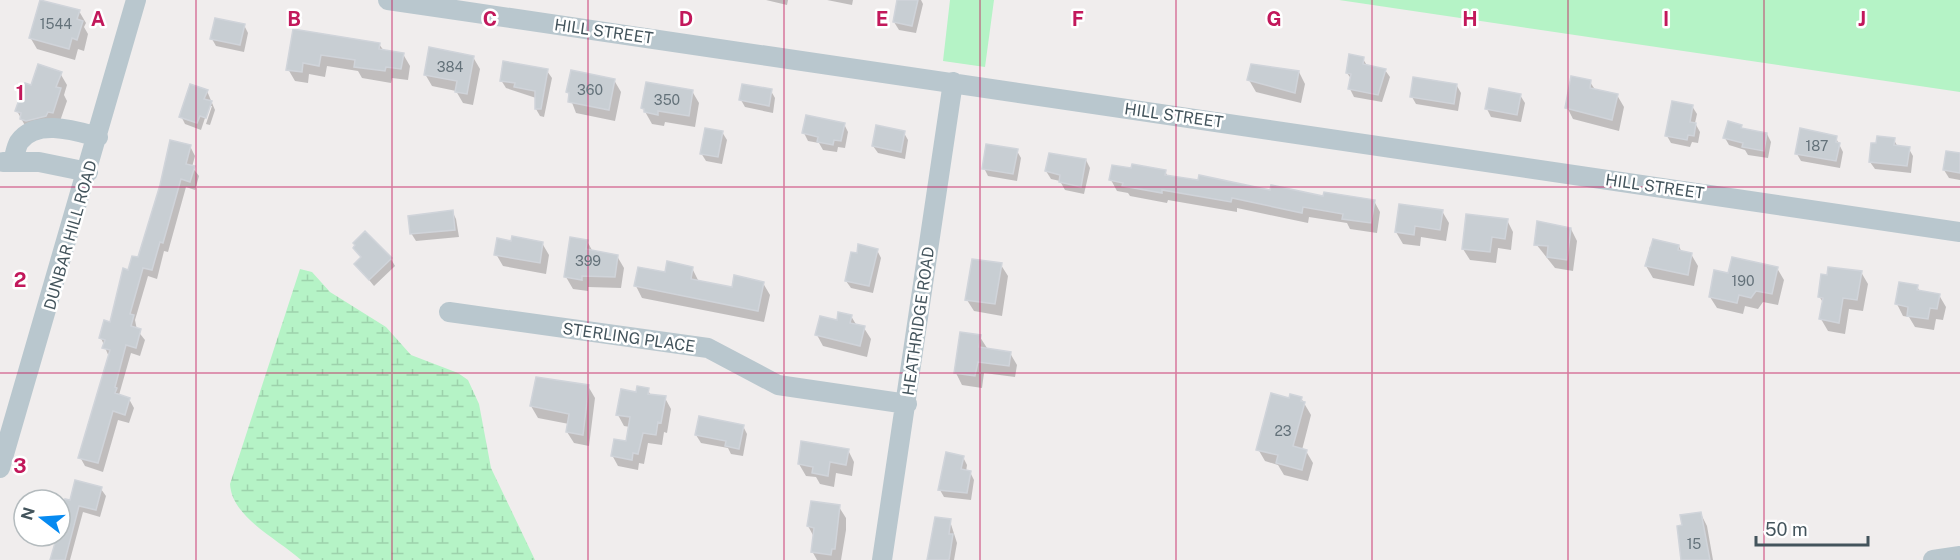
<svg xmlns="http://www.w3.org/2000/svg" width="1960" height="560" font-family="'Public Sans',sans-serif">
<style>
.green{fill:#b5f3c6}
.wetland{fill:url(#wetland-marsh)}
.shadow{fill:#0003}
.building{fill:#c8ced3;stroke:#d0d4da;stroke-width:1.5}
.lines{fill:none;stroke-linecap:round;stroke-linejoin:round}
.minor{stroke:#b9c7ce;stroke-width:20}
.grid{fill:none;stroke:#c2185b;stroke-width:1.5;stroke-opacity:0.55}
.labels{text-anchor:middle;stroke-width:5;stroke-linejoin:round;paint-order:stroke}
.number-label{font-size:14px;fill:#64727a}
.street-label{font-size:16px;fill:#43545c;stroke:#fff}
.grid-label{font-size:20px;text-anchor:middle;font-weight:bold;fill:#c2185b;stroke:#fff;stroke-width:5;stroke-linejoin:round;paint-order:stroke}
</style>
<defs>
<pattern id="wetland-marsh" width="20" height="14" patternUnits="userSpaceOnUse" patternTransform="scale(1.5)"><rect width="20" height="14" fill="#b5f3c6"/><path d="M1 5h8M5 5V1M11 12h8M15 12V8" fill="none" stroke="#9dd2ac"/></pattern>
</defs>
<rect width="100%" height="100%" fill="#f0eded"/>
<!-- green -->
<path class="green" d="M950,0H994L985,67L943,61Z
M1339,0H1960V92Z"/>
<!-- wetland -->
<path class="wetland" d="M300,269L312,272L330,292L386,327L411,355L458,373L468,380L479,404L491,468L535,560H301C278,539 232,518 230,484Z"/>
<!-- shadow -->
<path class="shadow" d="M41,0L79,11L86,23L84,27L88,34L84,51L78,49L75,60L37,49L30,37Z
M766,0H788L787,5Z
M827,0H853L852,5Z
M899,0H921L923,4L916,33L899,30L894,22Z
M244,25L248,33L244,52L216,46L212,39Z
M294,30L379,44L384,51L403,54L410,66L408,80L392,78L391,83L362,78L358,71L327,66L325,77L309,74L308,83L295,81L288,69Z
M473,57L480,69L473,105L463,103L456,91L432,86L425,74Z
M1363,59L1368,67L1385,70L1390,77L1382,102L1354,97L1350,89L1352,80L1347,73Z
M547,71L552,78L544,117L540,116L536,109V98L506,88L501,80Z
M1299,72L1305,84L1301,103L1256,92L1249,80Z
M60,73L67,85L64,95L67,101L59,124L28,131L17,111L32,87Z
M614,80L621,92L615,121L576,113L568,92Z
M1590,82L1596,91L1617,95L1624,107L1619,131L1573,119L1567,107Z
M1457,86L1461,93L1458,111L1416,104L1412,97Z
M207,91L215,110L210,125L206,124L212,106H209L201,130L185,124L181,116Z
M692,91L699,103L695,127L665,122L664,126L652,124L643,108Z
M771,91L775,98L773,113L745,107L741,100Z
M1520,95L1525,103L1521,122L1491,117L1487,109Z
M1692,106L1697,114L1695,123L1700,132L1698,143L1692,142L1690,147L1671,143L1667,136Z
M844,124L848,132L845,148L838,147L837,152L823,150L819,143L808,141L804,133Z
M1741,126L1743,130L1767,134L1771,142L1768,158L1748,155L1745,150L1729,145L1725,138Z
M722,132L727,140L722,164L706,161L701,153Z
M904,133L908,140L905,159L878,153L873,146Z
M1836,138L1843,152L1840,168L1801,161L1797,154Z
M1894,140L1898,147L1909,149L1913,156L1911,173L1875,169L1870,162Z
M190,146L195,156L192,167L199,176L195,190L186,187L168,252L164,251L157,279L148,276L135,320L137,330L145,340L140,356L131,353L119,395L129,399L134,408L129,423L118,420L103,472L85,466L80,457L109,357L101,338L111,324L129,272L139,259Z
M1017,151L1021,158L1017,181L988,176L984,168Z
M1960,155V180L1949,178L1944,170Z
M1086,160L1090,168L1084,194L1065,190L1060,181L1051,179L1046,171Z
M1165,171L1168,177L1272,192L1374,201L1380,212L1377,233L1350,229L1347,223L1309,217L1308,223L1237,208V212L1168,200L1167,203L1130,196L1128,193L1117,191L1111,180Z
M452,211L456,219L459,237L416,241L411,233Z
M1442,211L1449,223L1446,241L1421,237L1420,246L1403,244L1396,232Z
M1507,220L1513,232L1511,250L1498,248L1496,263L1470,260L1463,249Z
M1571,229L1577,241L1573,271L1555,268L1536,244Z
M587,241L593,252L617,256L624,268L621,288L588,287V291L573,289L566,277Z
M513,242L542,243L549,255L546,274L503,266L496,254Z
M1650,246H1679L1682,253L1691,254L1698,266L1694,286L1653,278L1646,266Z
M354,248L391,259L395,266L374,286L356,264L362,259Z
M877,250L881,258L873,293L851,288L846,281L858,255Z
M1001,265L1008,276L1002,316L974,311L967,300Z
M692,268L699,282L733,289L763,283L770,295L764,322L642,298L636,286L666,274Z
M1777,268L1784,280L1778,305L1763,302L1758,309L1745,306L1743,314L1717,308L1710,297L1729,275Z
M1861,272L1868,284L1863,311L1849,309L1845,334L1828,331L1821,319L1824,304L1819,296Z
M1917,286L1920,292L1939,295L1946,307L1943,320L1936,319L1934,330L1915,327L1909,317L1903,316L1897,304Z
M851,316L857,326L864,328L871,339L867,357L823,346L817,335Z
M980,337L987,348L1010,353L1017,365L1015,377L984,373L982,388L962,385L956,373Z
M588,386L595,398L589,446L574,443L567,432L569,424L538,418L531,406Z
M648,390L651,396L665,398L671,409L667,433L664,432L662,445L648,443L644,464L639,463L638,470L618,466L612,455L627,443L630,427L624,426L618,415L637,394Z
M1301,398L1311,415L1302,450L1306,451L1313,463L1308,481L1284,475L1278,465L1265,461L1258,449L1290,400Z
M743,426L747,434L743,456L731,454L728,448L701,443L696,435Z
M848,450L854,462L852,476L836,473L834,487L820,484L816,477L806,476L799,464Z
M963,457L967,465L966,472H970L974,480L971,500L944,497L940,490Z
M101,489L106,496L100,517L83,512L70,560H51L71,502Z
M839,507L846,518V530L841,560H817L812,551L814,537L808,526Z
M1701,514L1707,526L1713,560H1682L1683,526Z
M950,521L957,543L954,560H929Z"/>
<!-- building -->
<path class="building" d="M40,0L80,10L77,19L83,21L77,40L72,38L69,49L29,38Z
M897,0H918L912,26L893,22Z
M215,18L245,24L240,45L210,39Z
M293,29L380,43L379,49L404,53L401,69L386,67L385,71L354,67L355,60L321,55L319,66L303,63L302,72L286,70Z
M429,47L474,56L467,94L455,92L457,81L424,75Z
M1349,54L1364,57L1363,64L1386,69L1378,95L1348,89L1351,74L1346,73Z
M503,61L548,69L541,109H535V91L514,87L515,83L500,81Z
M38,64L62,72L56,87L61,88L53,113L48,112L46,116L26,121L20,119L21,113L15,111L25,83L31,85Z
M1251,64L1299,71L1295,93L1247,80Z
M571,70L615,79L609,110L568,102L569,93L566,92Z
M1571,76L1591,80L1590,88L1618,94L1612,120L1565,108Z
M1413,77L1457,84L1454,104L1410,97Z
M646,82L693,90L689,116L658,111V115L644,112V109L641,108Z
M190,84L208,90L204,99L212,101L206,118L200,116L197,123L179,117Z
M742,84L772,89L769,106L739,100Z
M1489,88L1521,94L1517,115L1485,109Z
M1672,101L1693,105L1690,122L1696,123L1694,136L1688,135L1687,140L1665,136Z
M806,115L845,123L841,141L834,140L833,145L817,142L818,137L802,133Z
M1728,121L1742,125L1741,128L1767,133L1764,151L1742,147L1743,143L1723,138Z
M876,125L905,131L901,152L872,146Z
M705,128L723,131L718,157L700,154Z
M1800,128L1837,136L1836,142L1840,143L1836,161L1795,154Z
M1877,136L1895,138L1894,145L1910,147L1907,166L1869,162L1871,143H1876Z
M170,140L191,145L186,164L195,166L190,182L181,179L163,243L160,242L152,270L143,268L130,314L134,315L131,326L141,329L136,348L126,345L115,387L117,388L115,393L130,398L125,415L113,411L98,463L78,458L110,350L102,348L105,340L99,338L104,320L110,322L123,268L128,270L132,256L138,257L160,185Z
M986,144L1018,149L1013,174L982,169Z
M1946,151L1960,153V173L1943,170Z
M1049,153L1086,159L1081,187L1059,182L1060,175L1045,171Z
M1132,164L1166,170L1165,175L1198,180L1199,175L1270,190L1271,185L1323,196L1324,192L1375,200L1371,223L1342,219L1343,214L1303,207L1302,213L1232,198L1231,202L1162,190V193L1122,186L1123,183L1109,180L1112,165L1131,168Z
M1399,204L1443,210L1440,230L1415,226L1414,235L1395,232Z
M453,210L455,230L410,234L408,216Z
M1466,214L1508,219L1505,239L1492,237L1490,252L1462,249Z
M1537,221L1571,228L1567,260L1547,257L1548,246L1534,245Z
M365,231L392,258L369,280L354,264L361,257L353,248L355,245L353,243Z
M512,236L543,242L540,263L494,255L497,238L511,241Z
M570,237L588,240L586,249L618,255L615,277L582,276V280L564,277Z
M1653,239L1679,245L1678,250L1692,253L1688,275L1645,266Z
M858,244L878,249L869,286L845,281L851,252L857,253Z
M1732,257L1778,267L1772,294L1756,291L1751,298L1739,295L1737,303L1709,297L1714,270L1728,273Z
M972,259L1002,263L995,304L965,300Z
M667,261L693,267L691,279L732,287L734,275L764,282L758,311L634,286L638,267L665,272Z
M1828,267L1862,271L1857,300L1843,298L1839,323L1819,319L1823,298L1818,297L1821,274L1827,275Z
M1899,282L1918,285L1917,290L1940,294L1937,309L1930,308L1928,319L1907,316L1908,307L1895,304Z
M838,312L852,315L850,323L865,326L860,346L815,335L820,316L837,320Z
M960,332L981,335L979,347L1011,352L1009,366L978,362L975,376L954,373Z
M536,377L589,385L583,435L566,432L569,414L530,406Z
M637,386L649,388L648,394L666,396L661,423L658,422L656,435L643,433L638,454L633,453L632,460L611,456L614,439L626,441L630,417L616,415L621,389L636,392Z
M1271,393L1289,398L1290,394L1302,397L1301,401L1305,402L1293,446L1307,450L1302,470L1276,463L1278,455L1256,450Z
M699,416L744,425L739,449L725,446L726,441L695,435Z
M801,441L849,449L846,465L830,462L828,476L812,473L813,467L798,464Z
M946,452L964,456L961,469L971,471L967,493L938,490Z
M75,480L102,487L96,510L79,506L65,560H50L57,536H60V520L65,499L70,500Z
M811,501L840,505L835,549H832L831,555L811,552L814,528L807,526Z
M1701,512L1710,560H1681L1677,526L1682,525L1680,515Z
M935,517L951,519L949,534H953L949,560H927Z"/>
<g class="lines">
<!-- minor -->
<path class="minor" d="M388,0L1960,232
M13,161C15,155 16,147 19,142C36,118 76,131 98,137
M3,162H39L88,172
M449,312L708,348L778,385L907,404
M0,468L136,0
M882,560L953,82
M1933,560L1960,556"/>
</g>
<!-- grid -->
<path class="grid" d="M196,0V560M392,0V560M588,0V560M784,0V560M980,0V560M1176,0V560M1372,0V560M1568,0V560M1764,0V560M0,187H1960M0,373H1960"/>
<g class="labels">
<!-- number labels -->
<g class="number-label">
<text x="56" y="29">1544</text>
<text x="450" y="72">384</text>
<text x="590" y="95">360</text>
<text x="667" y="105">350</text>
<text x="1817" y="151">187</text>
<text x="588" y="266">399</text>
<text x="1743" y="286">190</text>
<text x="1283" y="436">23</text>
<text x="1694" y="549">15</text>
</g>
<!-- street labels -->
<g class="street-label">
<text transform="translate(604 31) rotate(8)" y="6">HILL STREET</text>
<text transform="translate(1174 115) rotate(8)" y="6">HILL STREET</text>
<text transform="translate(1655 186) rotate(8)" y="6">HILL STREET</text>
<text transform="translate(70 235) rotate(-74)" y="6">DUNBAR HILL ROAD</text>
<text transform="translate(918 321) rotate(-82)" y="6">HEATHRIDGE ROAD</text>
<text transform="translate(629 337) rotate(8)" y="6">STERLING PLACE</text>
</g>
</g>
<g class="grid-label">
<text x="98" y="26">A</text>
<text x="294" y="26">B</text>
<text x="490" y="26">C</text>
<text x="686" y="26">D</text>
<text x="882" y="26">E</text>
<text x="1078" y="26">F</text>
<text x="1274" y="26">G</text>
<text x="1470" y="26">H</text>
<text x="1666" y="26">I</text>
<text x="1862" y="26">J</text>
<text x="20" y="100">1</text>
<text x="20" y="287">2</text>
<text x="20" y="473">3</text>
</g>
<!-- north arrow -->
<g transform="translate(42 518) rotate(287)"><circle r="28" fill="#ffffff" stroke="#b4bbbe" stroke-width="1.5"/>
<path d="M0-4.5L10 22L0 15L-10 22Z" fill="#068af1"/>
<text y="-9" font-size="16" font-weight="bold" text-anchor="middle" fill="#43545c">N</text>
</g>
<!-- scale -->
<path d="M1756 536v9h112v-9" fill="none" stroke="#43545c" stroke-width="3"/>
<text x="1765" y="536" font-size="18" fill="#43545c" stroke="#ffffff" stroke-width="4.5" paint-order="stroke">50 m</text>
</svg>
